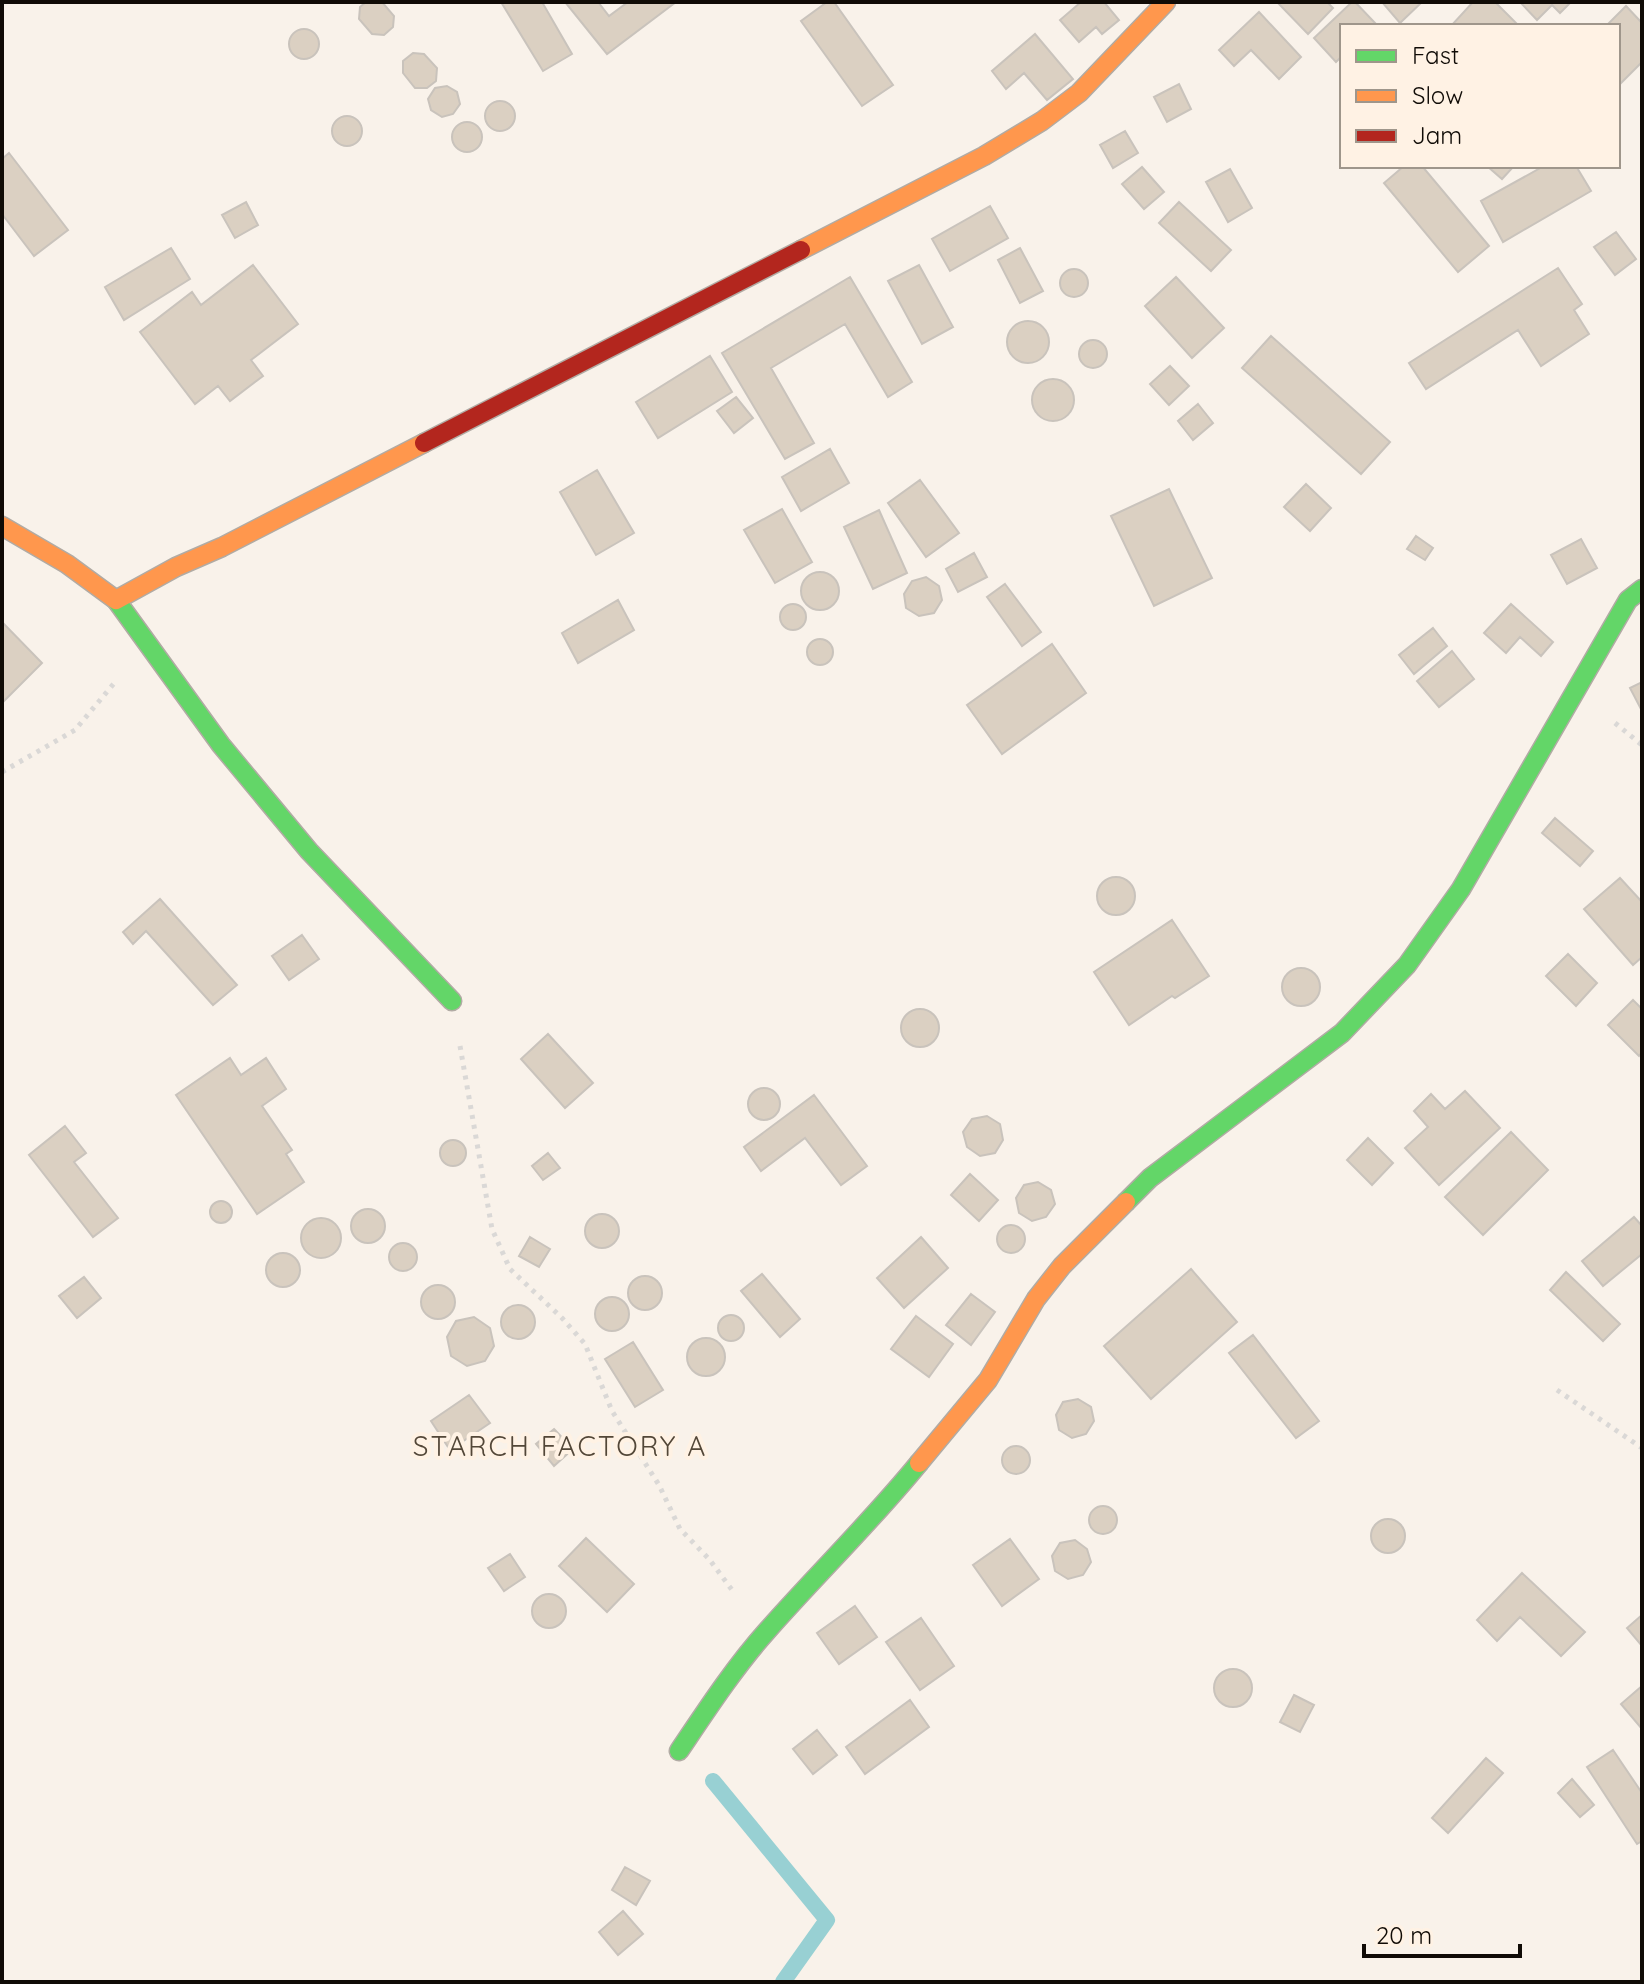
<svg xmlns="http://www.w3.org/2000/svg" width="1644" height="1984" font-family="Quicksand,sans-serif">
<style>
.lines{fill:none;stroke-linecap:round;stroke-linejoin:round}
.stream{stroke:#98d0d3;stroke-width:16}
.building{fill:#dbd0c2;stroke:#c9c3bc;stroke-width:2}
.fast-casing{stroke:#b1aba4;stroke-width:21}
.slow-casing{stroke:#b1aba4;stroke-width:21}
.jam-casing{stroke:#b1aba4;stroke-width:21}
.path{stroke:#dad8d6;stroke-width:5;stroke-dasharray:4 6;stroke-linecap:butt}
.fast{stroke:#63d668;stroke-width:18}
.slow{stroke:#ff974d;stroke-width:18}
.jam{stroke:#b3261e;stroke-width:18}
.labels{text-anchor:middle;stroke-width:8;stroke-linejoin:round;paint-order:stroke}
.quarter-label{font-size:28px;letter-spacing:2px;fill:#534738;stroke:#fff2e4}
</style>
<rect width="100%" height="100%" fill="#f9f2ea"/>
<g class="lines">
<!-- stream -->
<path class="stream" d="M713,1781L827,1920L783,1982"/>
</g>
<!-- building -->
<path class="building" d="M366,2H382L394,16L393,27L384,35L372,34L359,19L360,7Z
M501,2H542L572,54L543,71Z
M565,2H598L609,16L628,2H676L607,54Z
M827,2H834L893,85L862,106L801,21Z
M1081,2H1104L1119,20L1102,34L1096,27L1079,42L1060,20Z
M1277,2H1327L1333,8L1308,34Z
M1352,2H1355L1376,24L1374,26H1342V56L1336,62L1314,38Z
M1382,2H1422L1400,23Z
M1473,2H1495L1519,26H1451Z
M1520,2H1571L1560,13L1552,5L1537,20Z
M1626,6L1642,23V62L1618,86V26H1606Z
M1259,12L1301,57L1279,79L1251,50L1234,66L1219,50Z
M289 44a15 15 0 1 1 30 0a15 15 0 1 1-30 0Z
M1035,34L1073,79L1047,100L1024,73L1006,89L992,71Z
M413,53L424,54L437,68L436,81L427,88H415L403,73V61Z
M1179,84L1191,109L1167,122L1154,97Z
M447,86L457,92L460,104L453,114L442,117L431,110L428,99L435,88Z
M485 116a15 15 0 1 1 30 0a15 15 0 1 1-30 0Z
M332 131a15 15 0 1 1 30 0a15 15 0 1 1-30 0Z
M452 137a15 15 0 1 1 30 0a15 15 0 1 1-30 0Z
M1125,131L1138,153L1113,168L1100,145Z
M9,153L68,230L34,256L2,214V159Z
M1404,166H1422L1489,246L1458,272L1384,183Z
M1487,166H1514L1502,179Z
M1544,166H1576L1591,191L1503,242L1481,201Z
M1142,167L1164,192L1144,209L1122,184Z
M1230,169L1252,208L1228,222L1206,182Z
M246,202L258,225L235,238L222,215Z
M1179,202L1231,250L1211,271L1159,223Z
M990,206L1008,238L950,271L932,239Z
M1616,232L1636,259L1615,275L1594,247Z
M171,248L190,279L124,320L105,287Z
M1020,248L1043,291L1020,303L998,260Z
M253,265L298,324L251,360L263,376L230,401L218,386L195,404L140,332L192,292L201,305Z
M919,265L953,327L922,344L888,281Z
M1558,268L1582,304L1574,310L1589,334L1541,366L1518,330L1426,389L1409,363Z
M1060 283a14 14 0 1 1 28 0a14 14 0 1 1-28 0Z
M850,277L912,382L888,397L845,324L771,368L814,443L785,459L722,353Z
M1176,277L1224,328L1192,358L1145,306Z
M1007 342a21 21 0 1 1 42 0a21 21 0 1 1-42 0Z
M1271,336L1390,442L1361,474L1242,368Z
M1079 354a14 14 0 1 1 28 0a14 14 0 1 1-28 0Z
M710,356L732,392L658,438L636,402Z
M1170,366L1189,386L1169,405L1150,384Z
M1032 400a21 21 0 1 1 42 0a21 21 0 1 1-42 0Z
M736,397L753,418L734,433L717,411Z
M1198,404L1213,423L1193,440L1178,421Z
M830,449L849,483L801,511L782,477Z
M597,470L634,533L596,555L560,492Z
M920,480L959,533L926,557L888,503Z
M1306,484L1331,508L1310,531L1284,507Z
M1169,489L1212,578L1154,606L1111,516Z
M782,509L812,562L775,583L744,530Z
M879,510L907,573L873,589L844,527Z
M1416,536L1433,548L1425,560L1407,549Z
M1581,539L1597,568L1567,584L1551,555Z
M974,553L987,577L958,592L946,569Z
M801 591a19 19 0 1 1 38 0a19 19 0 1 1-38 0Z
M926,577L939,586L942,600L934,613L919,616L906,608L904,594L912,581Z
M1005,584L1041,632L1022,646L987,597Z
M618,600L634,630L578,663L562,633Z
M780 617a13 13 0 1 1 26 0a13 13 0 1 1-26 0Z
M1511,604L1553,642L1541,656L1520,637L1506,653L1484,633Z
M2,622L42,663L2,703Z
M1433,628L1447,646L1414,674L1399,655Z
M807 652a13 13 0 1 1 26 0a13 13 0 1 1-26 0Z
M1052,644L1086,693L1002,754L967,705Z
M1452,651L1474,679L1439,707L1417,681Z
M1642,682V711L1630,688Z
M1555,818L1593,851L1580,866L1542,833Z
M1097 896a19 19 0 1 1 38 0a19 19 0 1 1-38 0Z
M1620,878L1642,902V957L1633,965L1584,909Z
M160,899L237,985L213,1005L146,931L133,944L123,932Z
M1172,920L1209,976L1175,998L1172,996L1129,1025L1094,972Z
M302,935L319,959L289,980L272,956Z
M1568,954L1597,983L1576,1006L1546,976Z
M1282 987a19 19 0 1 1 38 0a19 19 0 1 1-38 0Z
M1633,1000L1642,1009V1052L1639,1056L1608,1025Z
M901 1028a19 19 0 1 1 38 0a19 19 0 1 1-38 0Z
M548,1034L593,1083L565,1108L521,1059Z
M230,1058L241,1075L266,1058L286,1089L262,1106L292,1150L286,1154L304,1182L257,1214L176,1095Z
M748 1104a16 16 0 1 1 32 0a16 16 0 1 1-32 0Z
M1465,1091L1500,1128L1439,1185L1405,1148L1428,1127L1414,1111L1431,1094L1445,1109Z
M814,1095L867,1166L841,1185L805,1138L761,1171L744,1147Z
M987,1116L1000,1124L1003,1140L995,1153L980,1156L967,1147L963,1132L972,1119Z
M65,1126L86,1153L74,1162L118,1218L93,1237L29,1155Z
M1511,1132L1548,1170L1483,1235L1445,1197Z
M1368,1138L1393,1163L1372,1185L1347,1160Z
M440 1153a13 13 0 1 1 26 0a13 13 0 1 1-26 0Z
M548,1153L560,1168L543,1180L532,1166Z
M970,1174L998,1200L979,1221L951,1195Z
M1038,1182L1051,1190L1055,1204L1046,1217L1032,1221L1019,1213L1016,1198L1024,1185Z
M210 1212a11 11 0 1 1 22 0a11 11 0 1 1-22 0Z
M351 1226a17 17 0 1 1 34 0a17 17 0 1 1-34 0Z
M585 1231a17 17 0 1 1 34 0a17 17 0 1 1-34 0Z
M1634,1217L1642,1226V1254L1603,1286L1582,1261Z
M301 1238a20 20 0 1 1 40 0a20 20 0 1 1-40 0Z
M997 1239a14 14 0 1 1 28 0a14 14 0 1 1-28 0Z
M530,1237L550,1249L539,1267L519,1256Z
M921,1237L948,1268L904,1308L877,1278Z
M389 1257a14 14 0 1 1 28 0a14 14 0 1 1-28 0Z
M266 1270a17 17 0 1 1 34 0a17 17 0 1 1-34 0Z
M1191,1269L1237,1322L1151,1399L1104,1346Z
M1566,1272L1620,1324L1603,1341L1550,1290Z
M762,1274L800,1319L780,1337L741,1291Z
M628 1293a17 17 0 1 1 34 0a17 17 0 1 1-34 0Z
M84,1277L101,1298L77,1318L59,1296Z
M421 1302a17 17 0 1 1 34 0a17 17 0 1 1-34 0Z
M971,1294L995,1312L971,1345L946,1325Z
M595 1314a17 17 0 1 1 34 0a17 17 0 1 1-34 0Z
M501 1322a17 17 0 1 1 34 0a17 17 0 1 1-34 0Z
M718 1328a13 13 0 1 1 26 0a13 13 0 1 1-26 0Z
M916,1316L953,1344L929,1377L891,1349Z
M474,1317L490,1328L494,1346L485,1361L467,1366L451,1356L447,1337L456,1321Z
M1253,1335L1319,1421L1296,1438L1229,1353Z
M687 1357a19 19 0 1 1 38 0a19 19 0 1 1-38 0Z
M633,1342L663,1390L635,1407L605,1359Z
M469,1395L490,1423L450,1450L431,1421Z
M1078,1399L1091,1407L1094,1421L1086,1434L1072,1438L1059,1430L1056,1415L1063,1402Z
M554,1429L573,1449L554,1466L536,1444Z
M1002 1460a14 14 0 1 1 28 0a14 14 0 1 1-28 0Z
M1089 1520a14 14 0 1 1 28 0a14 14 0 1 1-28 0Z
M1371 1536a17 17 0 1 1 34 0a17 17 0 1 1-34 0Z
M586,1538L634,1584L607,1612L559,1566Z
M1010,1539L1039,1579L1002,1606L973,1565Z
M1075,1540L1087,1549L1091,1562L1083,1575L1068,1579L1055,1571L1052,1556L1060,1543Z
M510,1554L525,1577L504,1591L488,1568Z
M1522,1573L1585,1632L1561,1656L1520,1617L1497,1641L1477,1620Z
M532 1611a17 17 0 1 1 34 0a17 17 0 1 1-34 0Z
M855,1606L877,1637L839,1664L817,1633Z
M1642,1615V1646L1627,1628Z
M921,1618L954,1666L920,1690L886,1642Z
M1214 1688a19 19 0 1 1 38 0a19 19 0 1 1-38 0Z
M1642,1686V1729L1621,1704Z
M1294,1695L1314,1705L1300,1732L1280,1722Z
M910,1700L929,1727L865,1774L846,1747Z
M817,1730L837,1755L813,1774L793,1749Z
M1613,1750L1642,1793V1841L1637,1844L1587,1767Z
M1486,1758L1503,1773L1448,1833L1432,1818Z
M1572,1779L1594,1805L1580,1817L1558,1793Z
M625,1867L650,1881L636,1905L612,1890Z
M623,1911L643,1934L618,1955L599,1932Z"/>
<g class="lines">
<defs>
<path id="fast" d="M116,600L221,745L309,851L452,1001
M1126,1202L1150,1178L1342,1033L1407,965L1461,889L1628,600L1642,589
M679,1751C706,1711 734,1668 766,1632C816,1575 871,1522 919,1463"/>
<path id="slow" d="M801,250L984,156L1042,121L1079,93L1166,2
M2,526L67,564L116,600L176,567L222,547L424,443
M919,1463L988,1380L1036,1299L1062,1266L1126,1202"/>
<path id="jam" d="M424,443L801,250"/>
</defs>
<!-- fast casing -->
<use href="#fast" class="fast-casing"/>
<!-- slow casing -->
<use href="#slow" class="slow-casing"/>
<!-- jam casing -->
<use href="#jam" class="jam-casing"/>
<!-- path -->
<path class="path" d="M1615,723L1642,745
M2,772L75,730L116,681
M460,1046L492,1229L510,1269L562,1318L585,1344L612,1411L659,1485L680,1529L709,1559L735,1594
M1557,1390L1642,1448"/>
<!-- fast -->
<use href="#fast" class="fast"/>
<!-- slow -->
<use href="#slow" class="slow"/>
<!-- jam -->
<use href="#jam" class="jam"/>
</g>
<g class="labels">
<!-- quarter labels -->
<g class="quarter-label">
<text x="560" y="1456">STARCH FACTORY A</text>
</g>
</g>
<!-- border -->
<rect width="1644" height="1984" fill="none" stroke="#100b06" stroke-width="8"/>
<!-- legend -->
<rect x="1340" y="24" width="280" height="144" fill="#fff2e4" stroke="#9f968b" stroke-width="2"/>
<rect x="1356" y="50" width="40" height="12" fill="#63d668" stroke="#9f968b" stroke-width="2"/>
<text x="1412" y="64" font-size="24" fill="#100b06">Fast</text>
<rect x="1356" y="90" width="40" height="12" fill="#ff974d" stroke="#9f968b" stroke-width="2"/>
<text x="1412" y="104" font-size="24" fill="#100b06">Slow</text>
<rect x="1356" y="130" width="40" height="12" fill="#b3261e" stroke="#9f968b" stroke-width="2"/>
<text x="1412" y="144" font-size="24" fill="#100b06">Jam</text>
<!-- scale -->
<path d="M1364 1944v12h156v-12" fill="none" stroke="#100b06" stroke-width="4"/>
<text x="1376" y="1944" font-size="24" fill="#100b06" stroke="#fff2e4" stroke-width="6" paint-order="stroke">20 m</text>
</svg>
